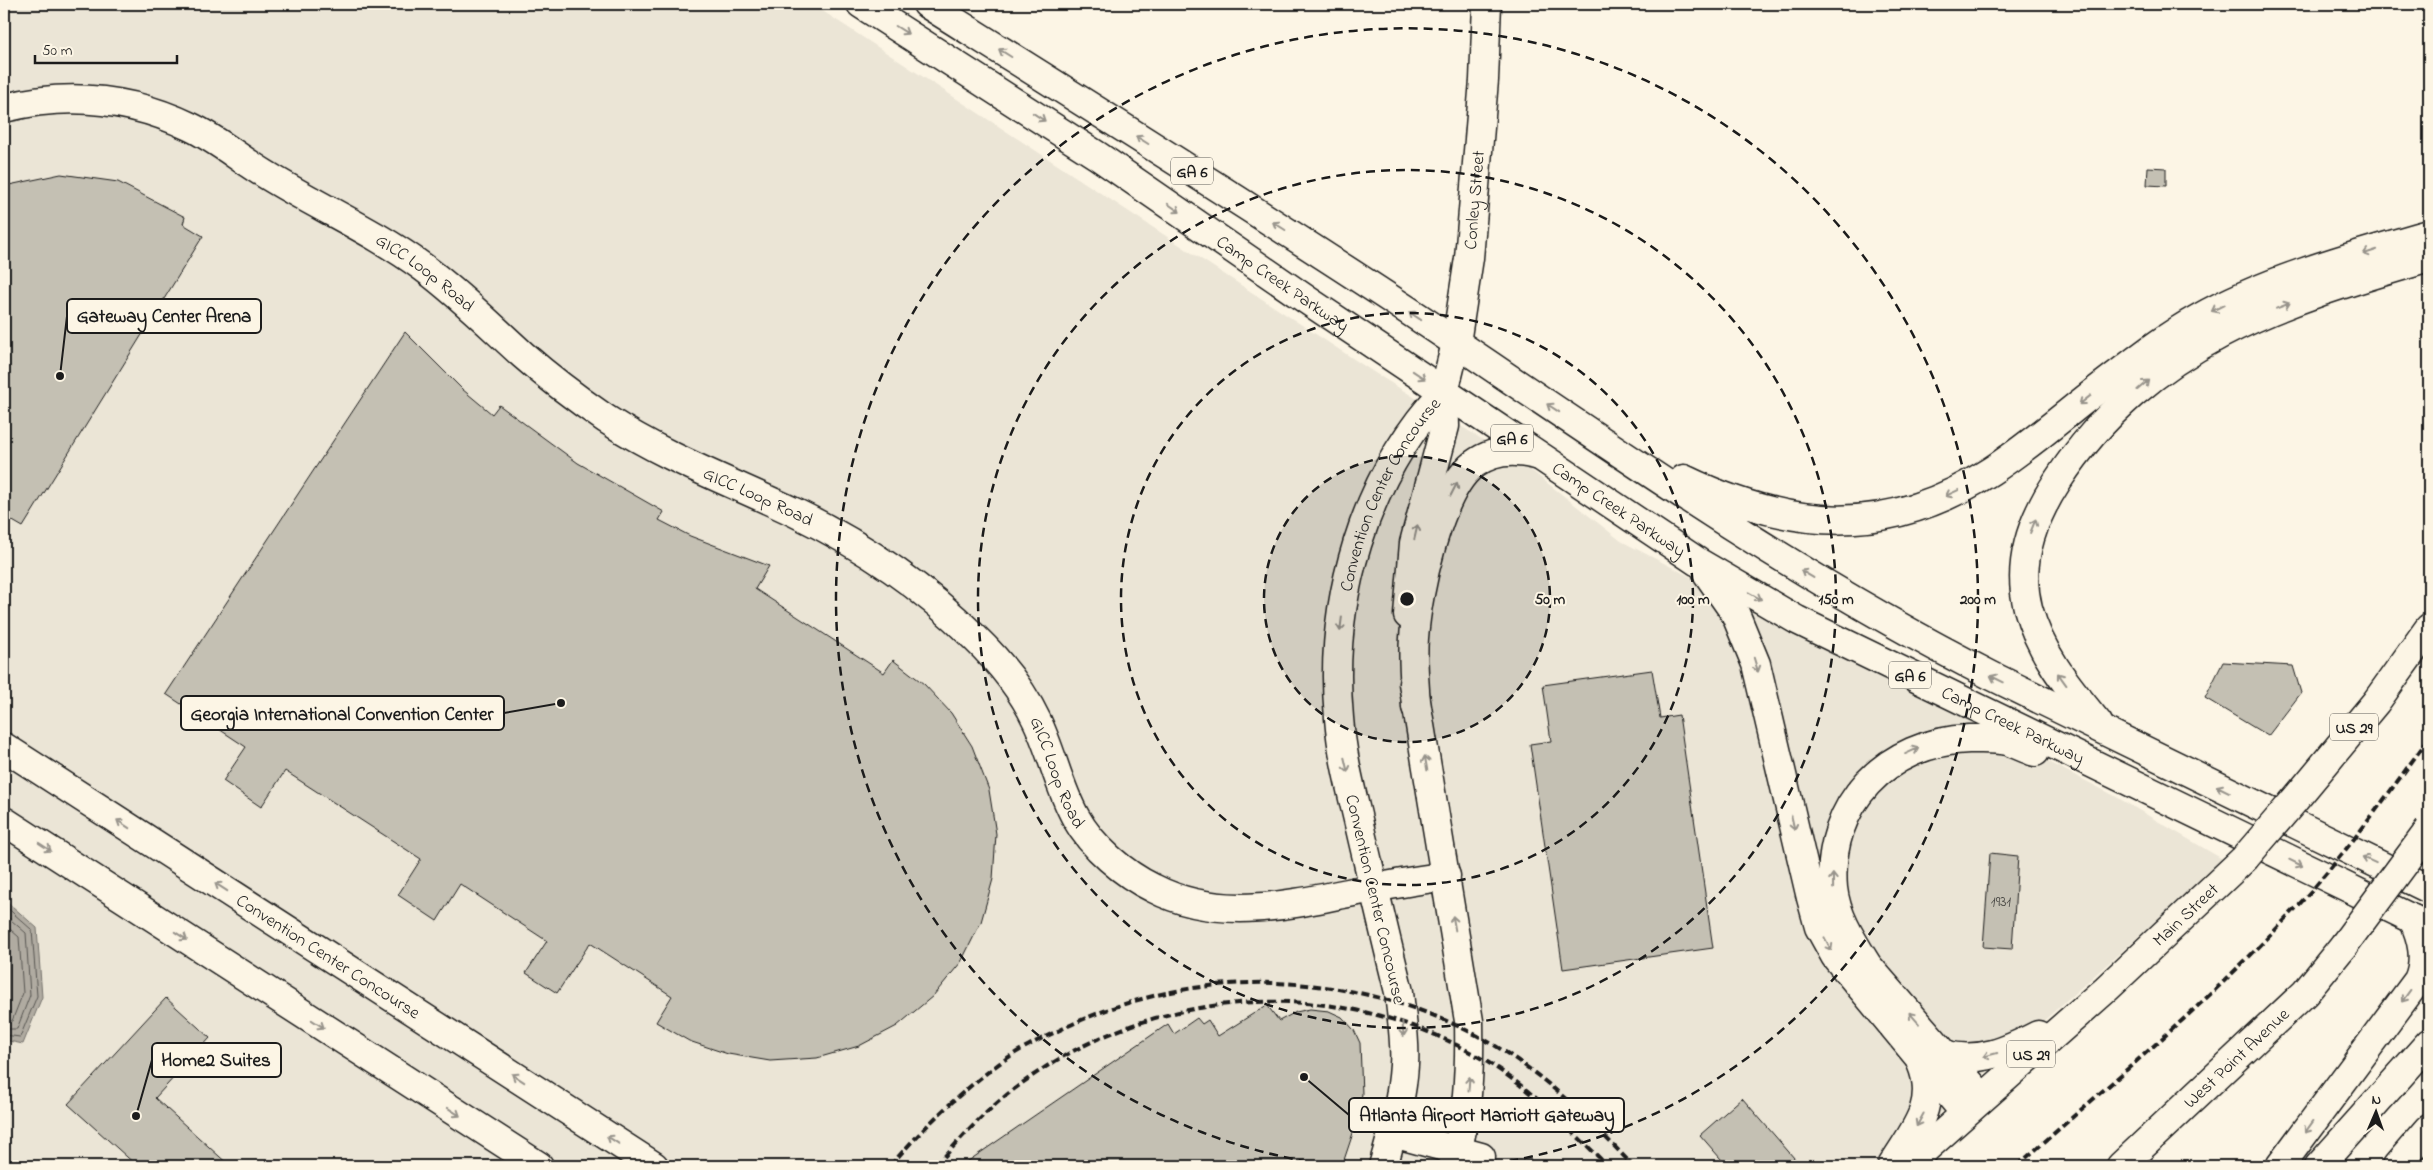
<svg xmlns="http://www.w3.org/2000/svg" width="2433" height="1170" font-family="'Indie Flower',sans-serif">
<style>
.built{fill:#ebe5d6}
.water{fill:#b0aba1;stroke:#75726c}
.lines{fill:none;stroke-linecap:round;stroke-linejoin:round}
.shore{stroke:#575551;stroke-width:1}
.building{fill:#c4c0b3;stroke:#1c1c1c}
.minor-casing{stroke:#1c1c1c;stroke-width:31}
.major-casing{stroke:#1c1c1c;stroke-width:31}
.highway-casing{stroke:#1c1c1c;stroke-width:31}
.minor{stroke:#fcf5e5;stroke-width:28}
.major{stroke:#fcf5e5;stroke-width:28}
.highway{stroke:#fcf5e5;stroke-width:28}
.rail{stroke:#1c1c1c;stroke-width:4;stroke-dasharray:8 4;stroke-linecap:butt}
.minor-bridge-casing{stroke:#1c1c1c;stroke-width:31;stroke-linecap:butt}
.major-bridge-casing{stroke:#1c1c1c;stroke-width:31;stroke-linecap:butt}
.minor-bridge{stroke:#fcf5e5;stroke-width:28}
.major-bridge{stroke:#fcf5e5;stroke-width:28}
.oneway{stroke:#97938b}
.ring{fill:none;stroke:#1c1c1c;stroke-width:2.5;stroke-dasharray:9 6}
.labels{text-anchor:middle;stroke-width:4;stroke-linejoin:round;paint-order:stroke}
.number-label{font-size:15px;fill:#464542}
.shield{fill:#fcf5e5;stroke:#5f5d58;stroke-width:1}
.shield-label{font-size:16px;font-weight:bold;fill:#1c1c1c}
.street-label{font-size:18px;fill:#1c1c1c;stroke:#fcf5e5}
.centre{fill:#1c1c1c;stroke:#fcf5e5;stroke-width:2.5}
.ring-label{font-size:15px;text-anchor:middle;font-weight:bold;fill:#1c1c1c;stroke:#fcf5e5;stroke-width:4;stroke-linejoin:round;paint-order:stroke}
.leader{fill:none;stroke:#1c1c1c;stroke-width:2}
.callout-dot{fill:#1c1c1c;stroke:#fcf5e5;stroke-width:2}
.callout{fill:#fcf5e5;stroke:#1c1c1c;stroke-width:2}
.callout-label{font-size:19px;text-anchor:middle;font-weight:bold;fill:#1c1c1c}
</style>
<rect width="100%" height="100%" fill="#fcf5e5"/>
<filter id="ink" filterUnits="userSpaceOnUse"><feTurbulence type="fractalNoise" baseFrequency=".02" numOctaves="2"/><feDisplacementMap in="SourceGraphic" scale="10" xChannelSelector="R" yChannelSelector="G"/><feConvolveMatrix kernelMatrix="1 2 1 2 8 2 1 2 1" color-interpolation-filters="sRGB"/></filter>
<g filter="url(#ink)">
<!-- built -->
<path class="built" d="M4,4H812L1375,373L1527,467L1621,541L2113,795L2224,860L1881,1166H4Z"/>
<!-- water -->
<path class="water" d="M4,899L37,928L42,997L23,1044L4,1040Z"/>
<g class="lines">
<!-- shore -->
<path class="shore" d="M4,905L32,930L37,996L20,1037L4,1035
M4,914L26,933L30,995L17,1029H4
M4,924L19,937L23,993L12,1021H4"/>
</g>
<!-- building -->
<path class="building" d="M2148,167L2166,168V186L2147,185Z
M61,174L118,182L185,217L183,224L203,236L23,527L4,516V193L9,185Z
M405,332L462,389L492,414L499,405L578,463L664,512L659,520L690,536L769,566L755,589L884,673L893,660L924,684L951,713L972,746L989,790L996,834L993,879L981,922L961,962L933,996L897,1026L859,1046L817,1058L770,1061L728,1054L689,1041L656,1022L672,996L590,943L557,993L526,973L547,941L460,884L437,921L398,895L421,859L285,771L261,807L223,781L246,747L166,694Z
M2223,662L2293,666L2301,693L2268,736L2205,698Z
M1652,670L1660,718L1679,715L1713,948L1563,969L1530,744L1551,741L1543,685Z
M1990,853L2018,856L2012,949L1983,947Z
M166,998L210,1038L155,1098L230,1166H137L68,1104Z
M1267,1005L1279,1021L1296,1012L1310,1009L1329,1011L1342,1017L1354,1030L1360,1043L1362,1094L1356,1124L1342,1166H961L1168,1024L1174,1034L1197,1018L1202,1024L1208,1020L1218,1036Z
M1742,1098L1801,1166H1727L1700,1135Z"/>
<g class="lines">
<defs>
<g id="minor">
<path id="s1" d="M4,108C68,92 131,98 191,127C218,140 240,159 265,174C318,207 374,231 424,268C459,294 490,325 523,355C549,378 577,399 606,419C666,458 731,482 794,512C860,544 922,585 974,637C999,661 1022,689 1037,721C1052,752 1059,788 1076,818C1092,847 1124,874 1153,888C1222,924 1297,903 1368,889C1394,884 1420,880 1446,876"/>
<path id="s2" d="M1408,615L1414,543L1445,426L1444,392L1456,343L1469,258L1484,80L1487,4"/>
<path d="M1413,683L1469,1021C1470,1071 1468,1118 1453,1166"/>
<path id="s3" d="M4,747L654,1166"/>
<path d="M4,821L539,1166"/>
<path d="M1393,1133L1481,1157"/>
<path id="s4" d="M1383,1166C1393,1133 1402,1099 1404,1065C1406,1041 1401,1015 1399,992C1386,940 1374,888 1362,837C1353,797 1342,758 1339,718C1328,603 1364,476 1444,392"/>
<path id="s5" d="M2121,1166L2305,993L2344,945"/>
</g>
<g id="major">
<path id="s6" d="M861,4L1098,156L1307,300L1698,562L1797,620L2429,927"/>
<path d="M927,4C1091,107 1256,210 1418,317C1606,443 1790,574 1992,676L2429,889"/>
<path d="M1684,479C1792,531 1888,538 1991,471C2028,447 2062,417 2097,390C2130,365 2163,338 2199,318C2268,279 2353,256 2429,234"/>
<path d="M1707,573L1735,613L1756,664L1811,898L1819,927L1835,956L1965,1113"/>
<path d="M1416,707C1415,684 1412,661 1414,638C1417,594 1438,491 1474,464C1493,450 1514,449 1536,455"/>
<path d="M2098,723C2069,688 2040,654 2028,608C2016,562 2033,518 2058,480C2148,343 2280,301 2429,258"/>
<path d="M2293,802L2376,702L2429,628"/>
<path d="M1946,1055C1980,1063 2007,1051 2038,1035"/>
<path d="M1982,1097L1868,966C1853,942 1836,917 1833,888C1826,804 1887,742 1969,739C1981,739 1995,738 2007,741C2016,744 2026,749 2035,752"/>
<path d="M1892,1166C1913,1131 1939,1105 1921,1063"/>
<path id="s7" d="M1906,1166L2106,989L2244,859"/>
</g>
<path id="highway" d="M2280,1166L2418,980C2427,959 2422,939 2413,919
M2319,1166L2429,1043
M2397,1166L2429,1129"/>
</defs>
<!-- minor casing -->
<use href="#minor" class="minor-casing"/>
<!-- major casing -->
<use href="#major" class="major-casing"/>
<!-- highway casing -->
<use href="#highway" class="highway-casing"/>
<!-- minor -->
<use href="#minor" class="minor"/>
<!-- major -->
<use href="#major" class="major"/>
<!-- highway -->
<use href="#highway" class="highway"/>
<!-- rail -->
<path class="rail" d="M890,1166C922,1129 957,1095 996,1066C1016,1051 1038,1040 1060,1030C1197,962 1362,968 1494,1045C1547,1077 1591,1121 1633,1166
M936,1166C960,1139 984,1112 1013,1090C1148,985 1338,972 1484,1060C1531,1088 1569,1129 1608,1166
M2017,1166C2117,1077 2223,991 2312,890C2354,842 2391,790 2429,738"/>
<defs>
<path id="minor-bridge" d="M2344,945L2429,830"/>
<path id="major-bridge" d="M2244,859L2293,802"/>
</defs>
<!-- minor-bridge casing -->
<use href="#minor-bridge" class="minor-bridge-casing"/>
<!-- major-bridge casing -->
<use href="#major-bridge" class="major-bridge-casing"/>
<!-- minor-bridge -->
<use href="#minor-bridge" class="minor-bridge"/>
<!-- major-bridge -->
<use href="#major-bridge" class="major-bridge"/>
</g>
<!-- one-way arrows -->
<defs><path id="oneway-shaft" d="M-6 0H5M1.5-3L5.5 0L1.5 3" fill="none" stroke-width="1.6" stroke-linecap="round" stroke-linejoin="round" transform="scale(1.25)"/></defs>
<g class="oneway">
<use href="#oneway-shaft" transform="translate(902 30) rotate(32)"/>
<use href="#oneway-shaft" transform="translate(1005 53) rotate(-148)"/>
<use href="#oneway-shaft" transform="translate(1039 117) rotate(34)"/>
<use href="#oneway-shaft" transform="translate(1142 140) rotate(-148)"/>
<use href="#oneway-shaft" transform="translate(1174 208) rotate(35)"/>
<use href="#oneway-shaft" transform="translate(1279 226) rotate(-148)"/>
<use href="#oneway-shaft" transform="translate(2370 252) rotate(162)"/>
<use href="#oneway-shaft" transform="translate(2283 306) rotate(-21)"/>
<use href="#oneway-shaft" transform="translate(2218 308) rotate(153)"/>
<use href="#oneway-shaft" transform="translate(1415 316) rotate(-146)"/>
<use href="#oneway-shaft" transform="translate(1419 375) rotate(34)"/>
<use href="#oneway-shaft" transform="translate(2143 385) rotate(-41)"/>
<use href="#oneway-shaft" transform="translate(2085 400) rotate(142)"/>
<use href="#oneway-shaft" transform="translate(1553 408) rotate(-146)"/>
<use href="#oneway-shaft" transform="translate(1454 489) rotate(-63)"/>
<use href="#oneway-shaft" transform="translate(1952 493) rotate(155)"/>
<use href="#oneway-shaft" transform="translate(2033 526) rotate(-68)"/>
<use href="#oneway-shaft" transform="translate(1416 532) rotate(-77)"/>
<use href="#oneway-shaft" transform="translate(1807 574) rotate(-149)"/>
<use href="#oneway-shaft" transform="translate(1755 596) rotate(29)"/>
<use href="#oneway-shaft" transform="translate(1341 624) rotate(97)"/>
<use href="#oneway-shaft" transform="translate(1756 665) rotate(73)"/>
<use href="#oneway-shaft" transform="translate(1997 679) rotate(-154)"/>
<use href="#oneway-shaft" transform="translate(2062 679) rotate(-126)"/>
<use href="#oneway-shaft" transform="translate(1912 751) rotate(-24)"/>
<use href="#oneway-shaft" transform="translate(1426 763) rotate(-100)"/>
<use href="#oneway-shaft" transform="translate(1346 765) rotate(77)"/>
<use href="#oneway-shaft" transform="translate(2223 789) rotate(-154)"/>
<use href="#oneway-shaft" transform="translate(1793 823) rotate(77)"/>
<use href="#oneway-shaft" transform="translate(123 824) rotate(-147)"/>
<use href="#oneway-shaft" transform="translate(45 847) rotate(33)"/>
<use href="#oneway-shaft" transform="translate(2369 860) rotate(-155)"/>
<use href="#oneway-shaft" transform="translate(2296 863) rotate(26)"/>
<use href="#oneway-shaft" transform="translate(1833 881) rotate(-91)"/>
<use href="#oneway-shaft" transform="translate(221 887) rotate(-147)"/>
<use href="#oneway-shaft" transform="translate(1454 923) rotate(-100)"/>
<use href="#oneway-shaft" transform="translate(181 936) rotate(33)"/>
<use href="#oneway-shaft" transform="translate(1828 944) rotate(62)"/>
<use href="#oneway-shaft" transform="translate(2406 996) rotate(126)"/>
<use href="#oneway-shaft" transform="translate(1914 1018) rotate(-131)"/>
<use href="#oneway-shaft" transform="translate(318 1024) rotate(33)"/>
<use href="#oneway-shaft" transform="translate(1403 1029) rotate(85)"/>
<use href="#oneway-shaft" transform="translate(1990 1055) rotate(165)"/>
<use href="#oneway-shaft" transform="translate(518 1078) rotate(-147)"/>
<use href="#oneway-shaft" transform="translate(1469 1084) rotate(-86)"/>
<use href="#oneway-shaft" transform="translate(454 1112) rotate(33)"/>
<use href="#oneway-shaft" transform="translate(1920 1120) rotate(119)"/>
<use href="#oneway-shaft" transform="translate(2309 1127) rotate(126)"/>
<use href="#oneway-shaft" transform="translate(613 1140) rotate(-147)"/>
</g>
</g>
<!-- distance rings -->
<circle cx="1407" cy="599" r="143" fill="#1c1c1c" fill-opacity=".12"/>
<g class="ring">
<circle cx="1407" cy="599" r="143"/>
<circle cx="1407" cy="599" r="286"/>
<circle cx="1407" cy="599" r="429"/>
<path d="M1337 1166A571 571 0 1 1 1477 1166"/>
</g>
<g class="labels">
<!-- number labels -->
<g class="number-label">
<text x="2001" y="906">1931</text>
</g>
<!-- shield labels -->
<g class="shield">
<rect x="1171" y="157.5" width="42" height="27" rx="4"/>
<rect x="1491" y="424.5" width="42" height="27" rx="4"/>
<rect x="1889" y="661.5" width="42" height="27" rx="4"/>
<rect x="2330" y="713.5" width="48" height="27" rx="4"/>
<rect x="2007" y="1040.5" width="48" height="27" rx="4"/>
</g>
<g class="shield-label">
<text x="1192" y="177">GA 6</text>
<text x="1512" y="444">GA 6</text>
<text x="1910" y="681">GA 6</text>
<text x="2354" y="733">US 29</text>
<text x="2031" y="1060">US 29</text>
</g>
<!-- street labels -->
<g class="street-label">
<text dy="6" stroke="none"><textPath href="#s2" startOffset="422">Conley Street</textPath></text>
<text dy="6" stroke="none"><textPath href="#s1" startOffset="468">GICC Loop Road</textPath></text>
<text dy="6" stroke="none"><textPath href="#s6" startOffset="506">Camp Creek Parkway</textPath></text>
<text dy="6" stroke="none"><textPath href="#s4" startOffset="692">Convention Center Concourse</textPath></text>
<text dy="6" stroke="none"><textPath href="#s1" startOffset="872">GICC Loop Road</textPath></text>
<text dy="6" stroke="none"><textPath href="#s6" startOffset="911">Camp Creek Parkway</textPath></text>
<text dy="6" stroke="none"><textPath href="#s6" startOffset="1361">Camp Creek Parkway</textPath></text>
<text dy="6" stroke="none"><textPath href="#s1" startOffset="1292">GICC Loop Road</textPath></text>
<text transform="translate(1376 899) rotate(77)" y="6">Convention Center Concourse</text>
<text dy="6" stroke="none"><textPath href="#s7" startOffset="376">Main Street</textPath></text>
<text dy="6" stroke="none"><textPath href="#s3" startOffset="386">Convention Center Concourse</textPath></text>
<text dy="6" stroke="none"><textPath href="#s5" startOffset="158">West Point Avenue</textPath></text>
</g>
</g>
<circle cx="1407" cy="599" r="8" class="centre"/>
<g class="ring-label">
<text x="1550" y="604">50 m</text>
<text x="1693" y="604">100 m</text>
<text x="1836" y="604">150 m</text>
<text x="1978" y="604">200 m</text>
</g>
<!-- callouts -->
<path class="leader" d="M60 376L67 316M561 703L504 713M136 1116L152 1060M1304 1077L1349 1115"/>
<g class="callout-dot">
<circle cx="60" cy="376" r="5"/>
<circle cx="561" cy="703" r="5"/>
<circle cx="136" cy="1116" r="5"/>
<circle cx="1304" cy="1077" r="5"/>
</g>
<g class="callout">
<rect x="67" y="299" width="194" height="34" rx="5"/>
<rect x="181" y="696" width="323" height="34" rx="5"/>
<rect x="152" y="1043" width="129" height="34" rx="5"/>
<rect x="1349" y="1098" width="275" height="34" rx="5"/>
</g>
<g class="callout-label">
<text x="164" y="322">Gateway Center Arena</text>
<text x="342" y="720">Georgia International Convention Center</text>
<text x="216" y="1066">Home2 Suites</text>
<text x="1487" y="1121">Atlanta Airport Marriott Gateway</text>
</g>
<!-- margin -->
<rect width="2433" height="1170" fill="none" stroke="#fcf5e5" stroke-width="20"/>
<rect x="10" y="10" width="2413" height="1150" fill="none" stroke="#1c1c1c" stroke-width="2" filter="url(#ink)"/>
<!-- north arrow -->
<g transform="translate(2376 1112) rotate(2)" stroke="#fcf5e5" stroke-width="4" paint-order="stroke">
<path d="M0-4L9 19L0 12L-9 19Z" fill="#1c1c1c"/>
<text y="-8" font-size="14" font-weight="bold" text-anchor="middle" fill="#1c1c1c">N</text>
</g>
<!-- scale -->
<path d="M35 55v8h142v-8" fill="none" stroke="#1c1c1c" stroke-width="2.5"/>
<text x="42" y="55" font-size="15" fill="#1c1c1c" stroke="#fcf5e5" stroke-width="4" paint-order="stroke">50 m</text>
</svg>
